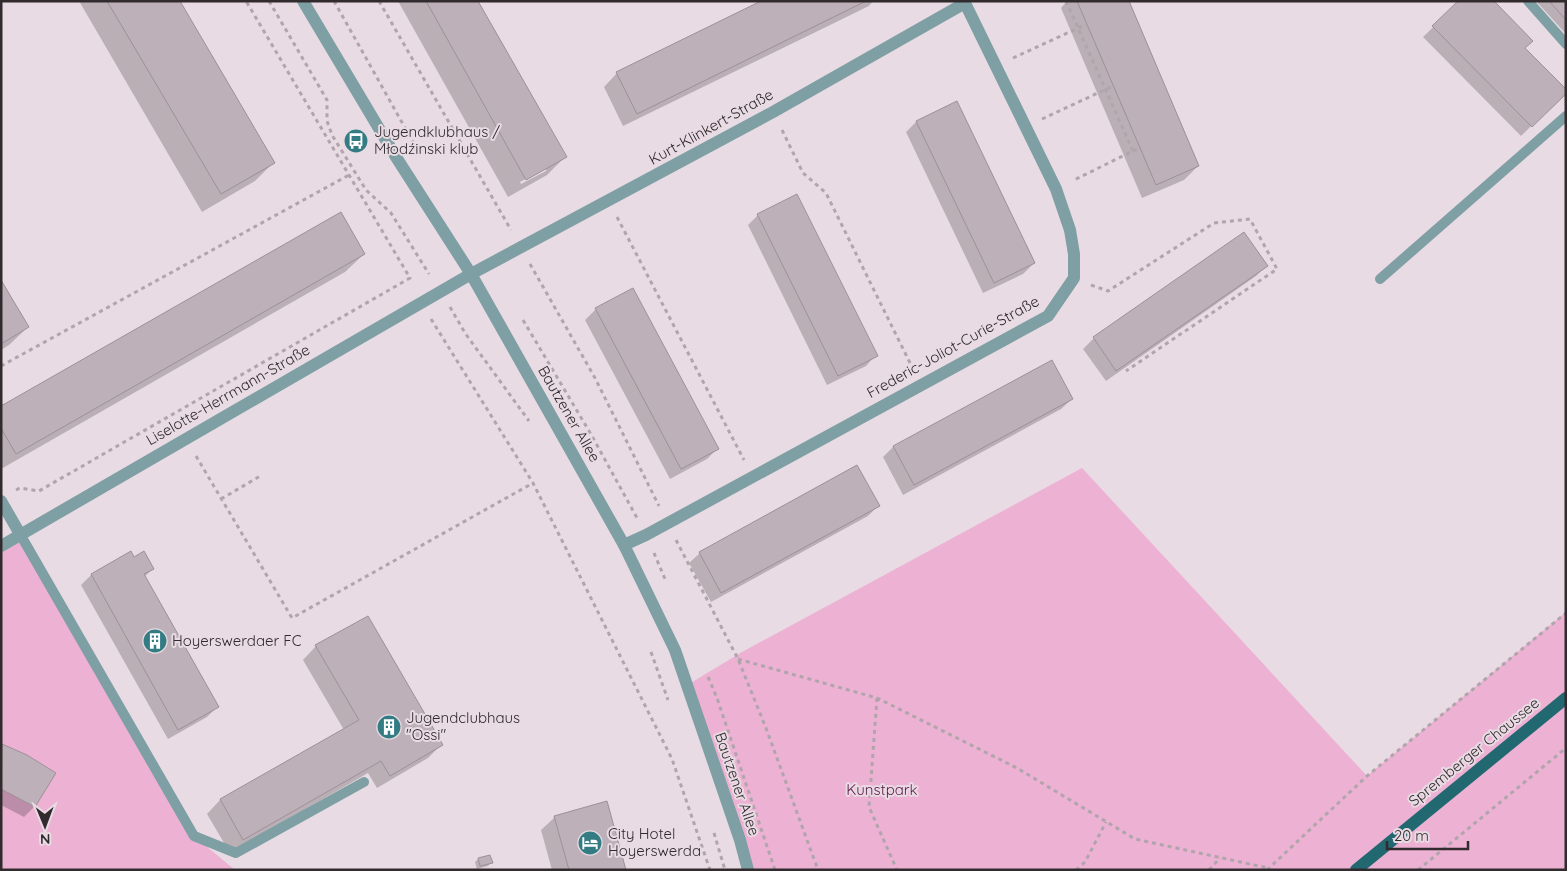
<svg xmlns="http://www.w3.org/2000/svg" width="1567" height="871" font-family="Quicksand,sans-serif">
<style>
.green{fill:#ecb1d3}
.shadow{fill:#0003;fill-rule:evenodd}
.building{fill:#beb0b8;stroke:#9d9097}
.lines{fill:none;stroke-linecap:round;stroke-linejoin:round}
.path{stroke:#b1a5ac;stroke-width:3;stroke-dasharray:4 4;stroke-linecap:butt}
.service{stroke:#7e9fa3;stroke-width:10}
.minor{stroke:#7e9fa3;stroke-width:12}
.tertiary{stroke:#7e9fa3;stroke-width:12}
.primary{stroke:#216870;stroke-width:12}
.labels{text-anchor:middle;stroke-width:4;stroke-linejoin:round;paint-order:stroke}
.street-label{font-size:15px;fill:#312b2e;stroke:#e9dbe3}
.poi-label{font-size:15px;fill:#312b2e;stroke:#e9dbe3;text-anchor:start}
.park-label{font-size:15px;fill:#5b1846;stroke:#e9dbe3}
</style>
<rect width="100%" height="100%" fill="#e9dbe3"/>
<!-- green -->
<path class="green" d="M1082,468L1367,776L1566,612V693L1351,870H751L689,684L742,652Z
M20,535L194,836L235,870H1V546Z
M1566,702V870H1363Z"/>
<!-- shadow -->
<path class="shadow" d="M79,1H178L273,163L255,181L202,212Z
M398,1H477L565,157L547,175L508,197ZM546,168V171L521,184L520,182Z
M764,1H873L869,6L623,126L604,87L617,73Z
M1067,1H1127L1198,166L1184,180L1142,198L1061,8Z
M1460,1L1566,92L1521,136L1423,37Z
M1536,1H1566V34Z
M916,122L1034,263L1023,274L983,293L906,132Z
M758,215L876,355L866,366L827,385L748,225Z
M1244,234L1266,266L1256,276L1106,381L1083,349L1094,338Z
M364,254L345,272L1,469V407Z
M1,283L28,327L9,345L1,350Z
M596,309L717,449L707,459L670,479L585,320Z
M1051,361L1072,399L1061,409L903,495L883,457L893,447Z
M878,506L868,516L711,602L689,563L700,553Z
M134,558L153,569L144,577L217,707L207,717L168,739L81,585L91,575Z
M316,646L442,744L428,758L377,788L368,773L230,853L207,814L220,800L344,730L303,660Z
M2,745L54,773L34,807L24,817L1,805Z
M555,817L625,870H552L541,830Z
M490,856L491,862L488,866L477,869L475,862L478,859Z"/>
<!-- building -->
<path class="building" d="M107,1H180L275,163L221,194Z
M426,1H478L567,157L526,180Z
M761,1H866L637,114L616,72Z
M1077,1H1129L1199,166L1156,185Z
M1458,1H1494L1533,41L1525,48L1566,89V94L1532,127L1432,26Z
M1549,1H1566V20Z
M957,101L1035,263L994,283L916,121Z
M797,194L878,356L838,376L757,214Z
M341,212L365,254L16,454L1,428V406Z
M1244,232L1268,266L1116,371L1093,337Z
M1,280L29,327L1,344Z
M633,288L719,449L681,469L595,308Z
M1052,360L1073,399L914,485L893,446Z
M857,465L880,506L721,593L699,552Z
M131,551L134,557L144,551L154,569L144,574L219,707L178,730L91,574Z
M368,616L443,745L390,776L381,761L243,840L220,799L359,720L315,645Z
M2,744L27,755L56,773L35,807L1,789Z
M607,801L626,870H569L554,816Z
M490,855L493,863L480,866L478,858Z"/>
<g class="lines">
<!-- path -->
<path class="path" d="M269,1L327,100V121L332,135L366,190L391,213L429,274
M334,1L413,142
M379,1L511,230
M1066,1L1133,151L1074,180
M1013,58L1087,24
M1042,119L1113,86
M782,130L803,173L826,193L913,369
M1133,151L1140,148
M617,217L744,460
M530,264L595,378L659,506
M1091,285L1108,291L1214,223L1250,219L1277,269L1126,371
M450,307L465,333L529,421
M431,319L533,483L672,759L710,870
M523,320L592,436L637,518
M1,366L349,175
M196,456L292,618L533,483
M16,490L20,488L39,491L410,278L246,1
M221,499L262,475
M676,540L738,659L766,728L818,870
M654,553L665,579
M651,652L668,700
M738,659L877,698L1017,768L1135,839L1268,868
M708,677L717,698L775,870
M877,698L869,807L897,870
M714,833L725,870
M1076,870L1085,862L1106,822
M1209,870L1220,858
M1267,870L1367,776L1566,613
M1418,870L1566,748"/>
<!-- service -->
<path class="service" d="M1528,1L1566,44
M1380,279L1566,116
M20,534L194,836L236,853L364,782"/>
<!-- minor -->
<path class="minor" d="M471,274L773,112L965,3
M1,501L20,534
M624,545L646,535L1048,316L1074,278V254L1070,230L1056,189L964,1"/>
<!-- tertiary -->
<path class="tertiary" d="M303,1L396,157L471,274L624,545L675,650L740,840L748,870
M1,546L471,274"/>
<!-- primary -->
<path class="primary" d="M1356,870L1566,698"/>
</g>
<!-- icons -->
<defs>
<symbol id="bus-disc" viewBox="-11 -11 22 22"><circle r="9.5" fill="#347c84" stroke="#e9dbe3"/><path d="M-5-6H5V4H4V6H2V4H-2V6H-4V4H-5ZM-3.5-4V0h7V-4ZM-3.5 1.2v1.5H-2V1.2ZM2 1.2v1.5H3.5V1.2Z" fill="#fff"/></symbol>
<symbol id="building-disc" viewBox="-11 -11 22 22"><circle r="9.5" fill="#347c84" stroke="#e9dbe3"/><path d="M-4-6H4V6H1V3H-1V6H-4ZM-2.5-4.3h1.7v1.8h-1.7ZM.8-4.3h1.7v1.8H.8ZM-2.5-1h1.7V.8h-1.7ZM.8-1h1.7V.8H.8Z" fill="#fff"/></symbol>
<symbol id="hotel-disc" viewBox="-11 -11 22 22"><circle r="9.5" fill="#347c84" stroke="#e9dbe3"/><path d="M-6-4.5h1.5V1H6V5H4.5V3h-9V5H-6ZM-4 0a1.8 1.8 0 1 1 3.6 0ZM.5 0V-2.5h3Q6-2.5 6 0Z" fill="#fff"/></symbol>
</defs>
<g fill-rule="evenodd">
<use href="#bus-disc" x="342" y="127" width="28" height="28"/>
<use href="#building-disc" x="141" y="627" width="28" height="28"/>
<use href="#building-disc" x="375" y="713" width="28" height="28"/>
<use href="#hotel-disc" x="576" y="829" width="28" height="28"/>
</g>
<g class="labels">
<!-- street labels -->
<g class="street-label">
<text transform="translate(711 127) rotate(-29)" y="5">Kurt-Klinkert-Straße</text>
<text transform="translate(953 347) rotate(-29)" y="5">Frederic-Joliot-Curie-Straße</text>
<text transform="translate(228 395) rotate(-30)" y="5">Liselotte-Herrmann-Straße</text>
<text transform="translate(569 414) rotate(60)" y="5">Bautzener Allee</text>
<text transform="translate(1474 752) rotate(-39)" y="5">Spremberger Chaussee</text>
<text transform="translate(737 784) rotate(71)" y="5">Bautzener Allee</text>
</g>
<!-- poi labels -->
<g class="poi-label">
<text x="374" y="137">Jugendklubhaus /<tspan x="374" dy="17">Młodźinski klub</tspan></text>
<text x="172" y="646">Hoyerswerdaer FC</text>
<text x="406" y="723">Jugendclubhaus<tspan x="406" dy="17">"Ossi"</tspan></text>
<text x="608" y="839">City Hotel<tspan x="608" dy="17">Hoyerswerda</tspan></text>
</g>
<!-- park labels -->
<g class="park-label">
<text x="882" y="795">Kunstpark</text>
</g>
</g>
<!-- border -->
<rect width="1567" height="871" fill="none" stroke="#312b2e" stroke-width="5"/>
<!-- north arrow -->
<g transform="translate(45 826) rotate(179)" stroke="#e9dbe3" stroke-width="4" paint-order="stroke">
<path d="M0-4L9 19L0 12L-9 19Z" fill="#312b2e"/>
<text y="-8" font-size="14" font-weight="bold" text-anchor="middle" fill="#312b2e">N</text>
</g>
<!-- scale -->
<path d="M1387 841v8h81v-8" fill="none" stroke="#312b2e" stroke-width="2.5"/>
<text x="1394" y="841" font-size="15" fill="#312b2e" stroke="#e9dbe3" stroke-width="4" paint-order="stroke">20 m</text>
</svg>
